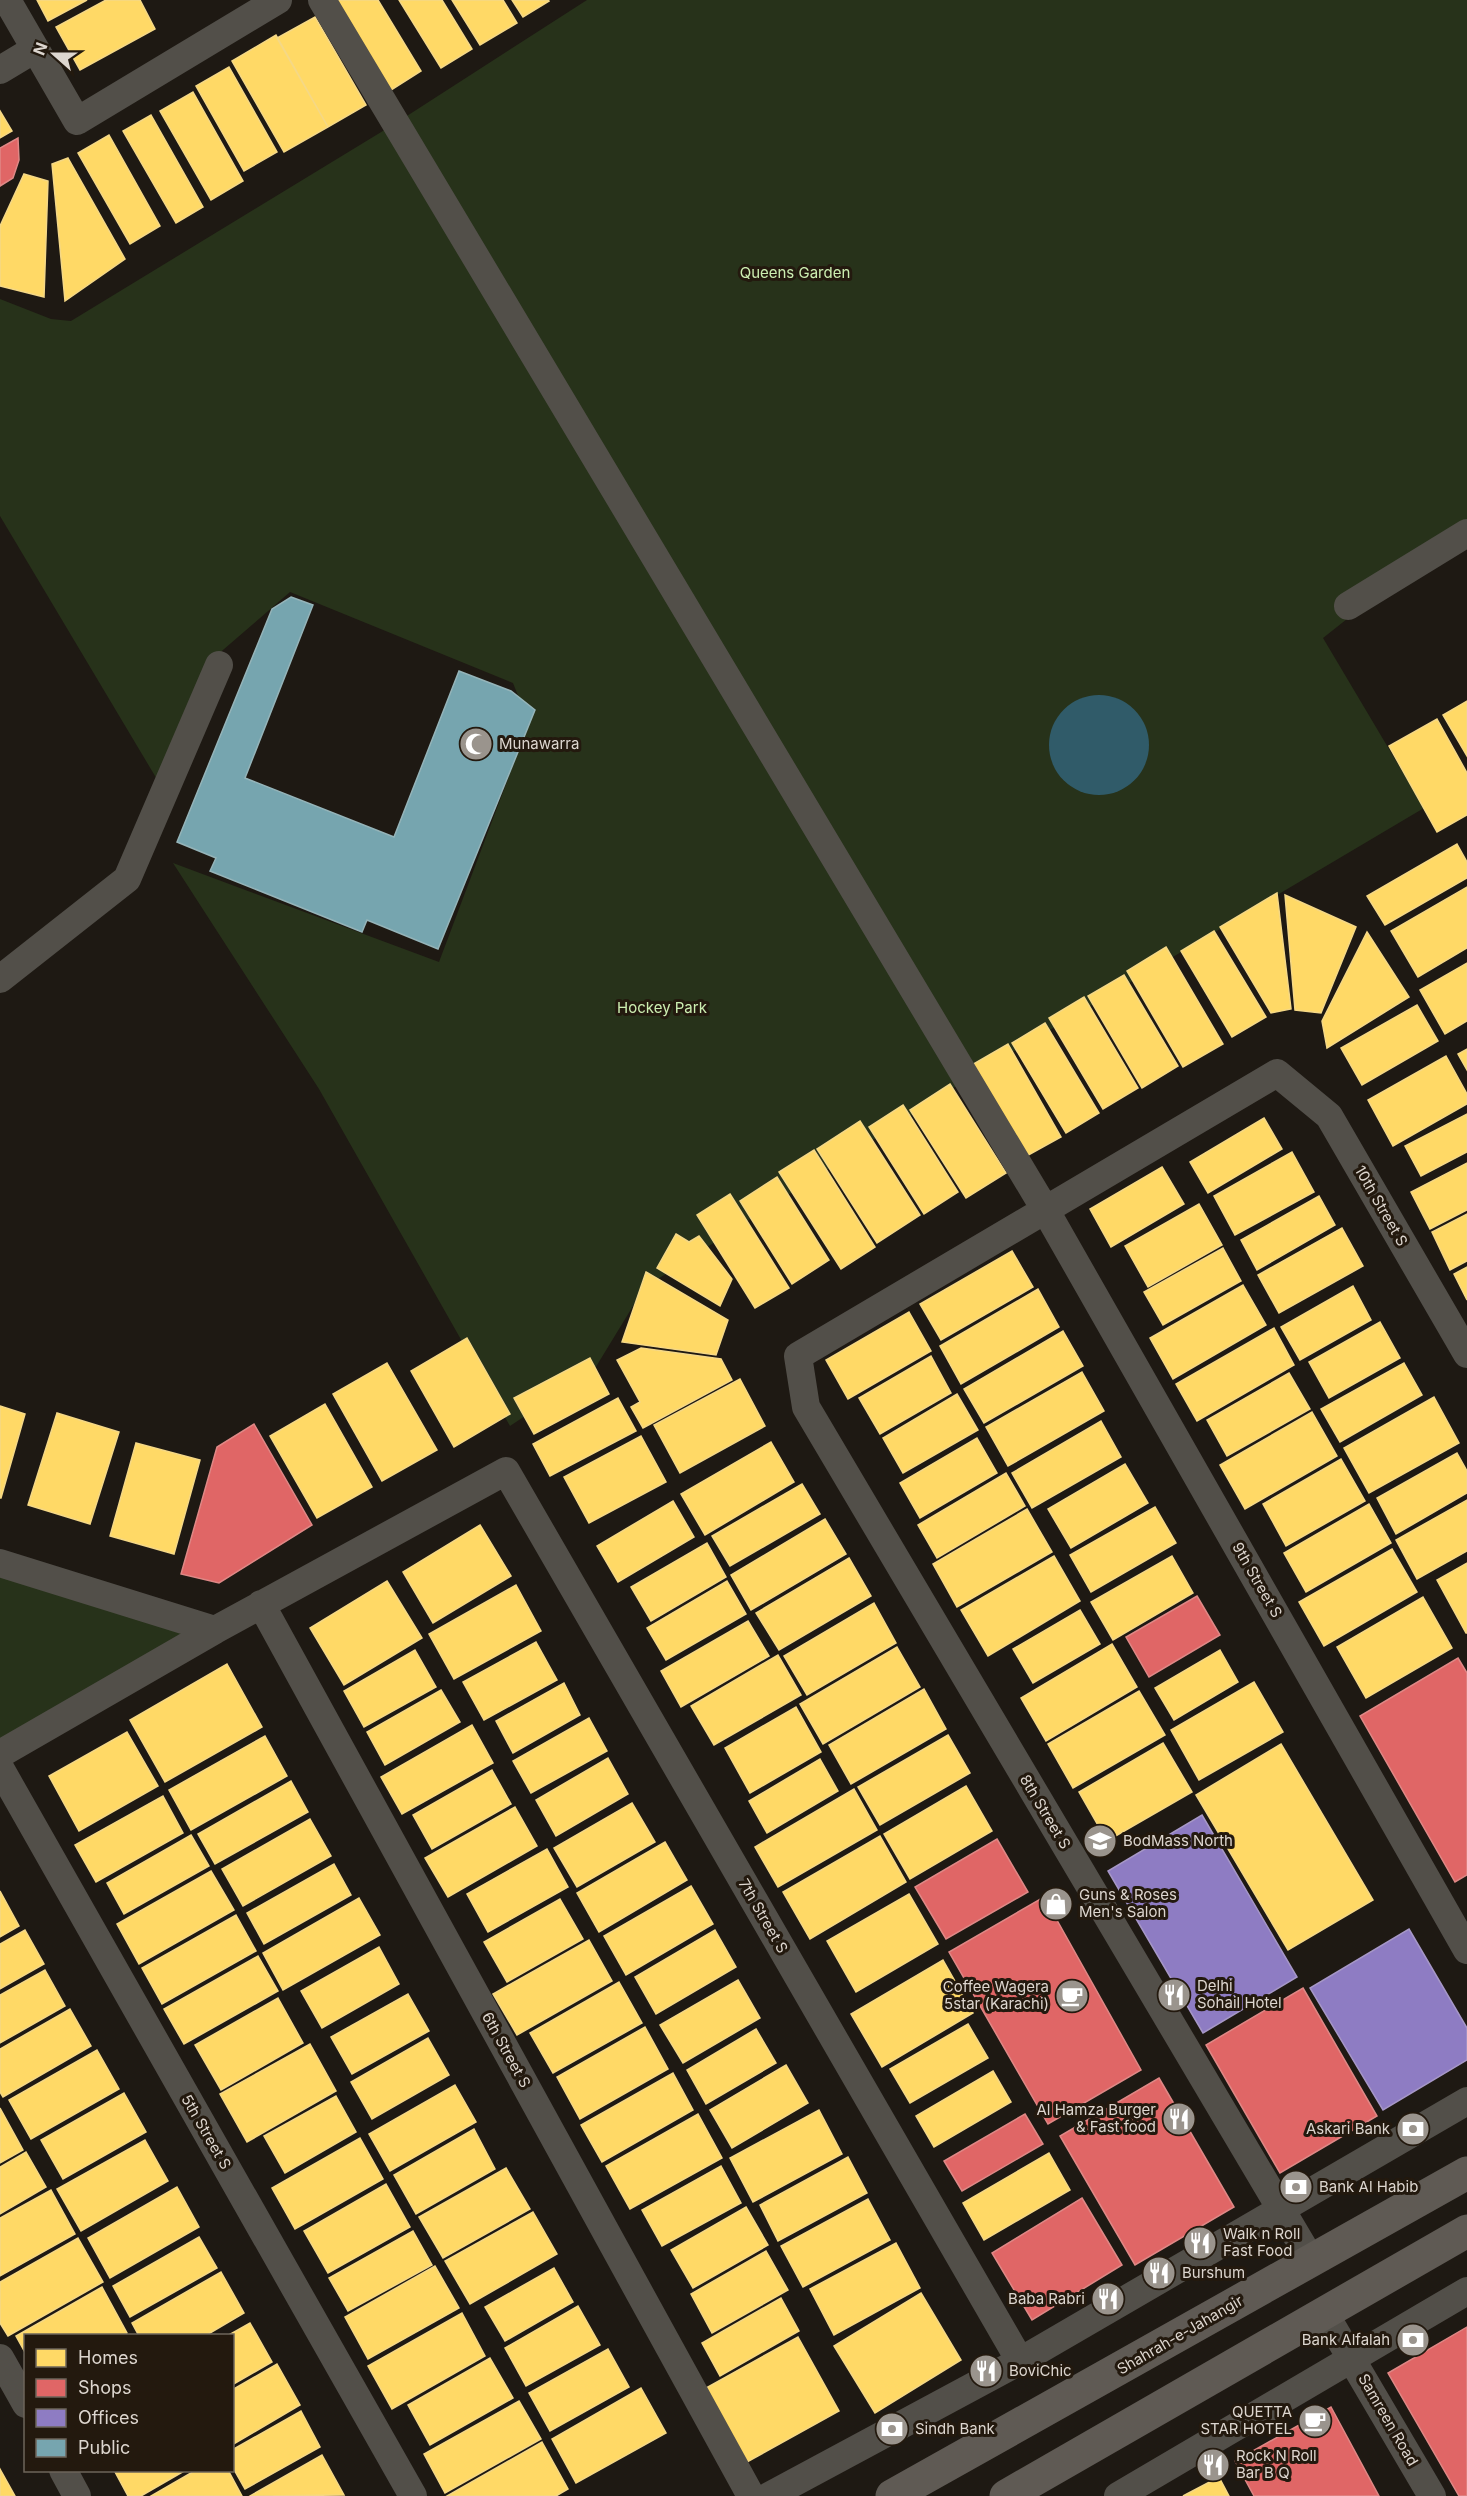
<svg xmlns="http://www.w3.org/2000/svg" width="1467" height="2496" font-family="Inter,sans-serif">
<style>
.green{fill:#27321a}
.water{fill:#305b69}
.homes{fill:#ffd966;stroke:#f5d886;stroke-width:1.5}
.shops{fill:#e06666;stroke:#df8886;stroke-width:1.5}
.offices{fill:#8e7cc3;stroke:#a697c7;stroke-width:1.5}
.public{fill:#76a5af;stroke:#95b4b9;stroke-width:1.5}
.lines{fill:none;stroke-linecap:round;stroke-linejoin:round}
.street{stroke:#524f49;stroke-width:28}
.secondary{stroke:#5f5a54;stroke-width:33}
.labels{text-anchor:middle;stroke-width:6;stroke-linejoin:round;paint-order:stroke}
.park-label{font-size:15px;fill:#cceeb1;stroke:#23190e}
.poi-label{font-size:15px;fill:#ddd6cf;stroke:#23190e;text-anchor:start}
.street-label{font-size:15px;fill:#ddd6cf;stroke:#23190e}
</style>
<rect width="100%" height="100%" fill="#1e1913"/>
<!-- green -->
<path class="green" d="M587,0H1467V524L1323,638L1424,808L967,1079L644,1288L594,1370L510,1426L319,1089L173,863L439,962L529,723L513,683L290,592L216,656L161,786L0,516V299L51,319L71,321L396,123Z
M0,1563L215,1630L0,1754Z"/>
<!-- water -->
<path class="water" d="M1049 745a50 50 0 1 1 100 0a50 50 0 1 1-100 0Z"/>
<!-- homes -->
<path class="homes" d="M37,0H87L48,21Z
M106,0H140L155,29L80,70L56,27Z
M334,0H378L421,71L388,92Z
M399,0H442L472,49L441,68Z
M452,0H503L517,23L480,45Z
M512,0H548L549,1L523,17Z
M315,17L366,105L328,127L277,38Z
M276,35L328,127L284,152L232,61Z
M229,67L277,152L244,171L196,86Z
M193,92L243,181L211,200L160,111Z
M0,111L12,131L0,138Z
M151,115L203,207L176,223L123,131Z
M109,135L160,226L130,244L78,153Z
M68,158L125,259L65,301L52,164Z
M24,174L48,181L44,297L0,286V226Z
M1467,701V756L1443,715Z
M1437,719L1467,773V815L1437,832L1389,746Z
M1457,844L1467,862V878L1385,925L1367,896Z
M1467,887V948L1418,977L1391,931Z
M1277,893L1291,1009L1271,1013L1220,927Z
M1285,895L1356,927L1321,1013L1295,1010Z
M1214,931L1266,1017L1232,1037L1181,951Z
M1367,932L1409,997L1327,1048L1322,1021Z
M1166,947L1223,1044L1183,1067L1127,971Z
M1467,963V1021L1445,1034L1420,990Z
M1124,975L1178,1066L1142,1088L1088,996Z
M1084,997L1138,1088L1103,1109L1049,1018Z
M1417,1005L1438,1041L1362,1085L1341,1048Z
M1045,1023L1099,1113L1066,1133L1012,1043Z
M1008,1044L1061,1137L1023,1158L970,1066Z
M1467,1049V1070L1458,1054Z
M1446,1056L1467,1094V1104L1393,1146L1368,1100Z
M950,1084L1006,1173L966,1198L910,1110Z
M903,1105L958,1192L924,1214L869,1127Z
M1467,1114V1152L1421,1176L1405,1146Z
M1264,1118L1282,1149L1208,1193L1190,1162Z
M860,1121L920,1215L877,1243L817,1149Z
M814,1150L875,1247L841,1269L779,1172Z
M1292,1152L1314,1192L1235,1235L1214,1196Z
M1467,1163V1210L1430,1229L1411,1192Z
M1162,1167L1184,1204L1111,1247L1090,1209Z
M777,1177L829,1260L792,1284L740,1201Z
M730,1194L789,1288L755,1308L697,1215Z
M1319,1196L1335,1225L1257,1270L1241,1240Z
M1199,1204L1222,1245L1148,1287L1125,1246Z
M1467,1214V1261L1450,1270L1432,1232Z
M1342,1228L1363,1266L1279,1313L1258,1275Z
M676,1234L689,1242L699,1236L732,1279L720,1306L657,1268Z
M1223,1248L1241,1281L1163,1325L1144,1292Z
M1012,1251L1033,1287L941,1340L920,1304Z
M1467,1267V1300L1454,1274Z
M646,1272L728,1320L716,1355L622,1342Z
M1243,1285L1266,1325L1173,1379L1150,1338Z
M1353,1286L1371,1320L1300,1360L1281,1327Z
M1038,1289L1059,1327L961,1384L940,1346Z
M909,1312L931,1351L848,1399L826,1360Z
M1380,1322L1400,1358L1329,1398L1309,1362Z
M1274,1328L1294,1365L1197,1421L1176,1384Z
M1063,1331L1083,1366L984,1423L964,1389Z
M467,1338L510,1414L454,1447L411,1371Z
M641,1348L721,1359L732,1380L643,1428L631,1407L640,1402L617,1360Z
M931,1356L951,1393L880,1434L859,1398Z
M590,1358L609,1394L534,1434L514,1398Z
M387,1363L437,1450L382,1481L333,1394Z
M1404,1363L1422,1395L1340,1442L1321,1409Z
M1082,1372L1104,1411L1008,1466L986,1427Z
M1289,1373L1310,1409L1227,1456L1207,1420Z
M740,1379L765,1426L680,1473L654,1425Z
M957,1394L978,1430L903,1473L883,1438Z
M1434,1397L1459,1443L1369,1493L1344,1448Z
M618,1398L636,1431L550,1476L533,1444Z
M325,1404L372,1487L317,1518L270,1436Z
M0,1406L25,1414L1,1498H0Z
M1312,1412L1337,1456L1245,1509L1220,1465Z
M57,1413L119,1432L90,1524L28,1505Z
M1101,1421L1121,1457L1032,1508L1012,1473Z
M641,1436L666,1482L589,1523L564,1477Z
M977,1438L997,1473L920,1518L900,1483Z
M771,1442L794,1482L705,1535L681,1494Z
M136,1443L200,1460L174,1554L110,1536Z
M1457,1453L1467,1471V1493L1396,1534L1377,1498Z
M1341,1459L1365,1501L1286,1546L1263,1504Z
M1125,1464L1148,1503L1071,1548L1048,1509Z
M1006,1473L1025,1506L937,1558L918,1525Z
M802,1484L820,1514L730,1566L712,1536Z
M1467,1500V1551L1417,1579L1396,1540Z
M673,1501L694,1537L618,1582L597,1546Z
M1369,1504L1391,1543L1306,1592L1284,1553Z
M1155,1507L1176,1543L1091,1592L1070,1555Z
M1027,1509L1052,1552L957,1607L933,1564Z
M825,1519L846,1554L751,1610L731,1575Z
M480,1525L511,1576L433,1623L403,1572Z
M707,1543L726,1577L651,1621L631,1587Z
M1392,1549L1417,1592L1324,1646L1299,1602Z
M1054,1556L1080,1601L988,1656L961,1610Z
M1172,1556L1193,1593L1113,1640L1091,1602Z
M849,1558L871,1596L779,1650L756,1613Z
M1467,1563V1633H1466L1437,1580Z
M387,1581L422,1638L344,1685L310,1628Z
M727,1581L746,1614L666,1660L647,1628Z
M516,1585L541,1631L454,1679L429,1634Z
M1423,1597L1452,1648L1366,1698L1337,1647Z
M874,1603L896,1643L807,1695L784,1656Z
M1080,1610L1100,1644L1033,1683L1013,1649Z
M748,1621L769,1656L681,1707L661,1671Z
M536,1642L557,1680L484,1720L463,1682Z
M1112,1644L1137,1687L1046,1741L1021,1698Z
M897,1647L920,1687L823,1744L800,1704Z
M415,1650L436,1687L364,1727L344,1691Z
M1220,1650L1238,1682L1174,1720L1155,1688Z
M778,1655L801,1695L714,1745L691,1706Z
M227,1664L262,1727L165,1782L130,1720Z
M1254,1682L1283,1732L1199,1780L1171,1730Z
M564,1683L580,1715L513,1753L496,1721Z
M924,1689L946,1729L851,1784L829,1745Z
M441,1690L460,1722L385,1765L367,1732Z
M1139,1691L1165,1735L1073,1788L1048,1744Z
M796,1707L821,1752L750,1793L725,1748Z
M589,1718L607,1751L531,1793L513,1761Z
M472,1725L493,1763L402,1814L381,1777Z
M127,1732L158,1786L79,1831L49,1776Z
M948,1735L970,1773L880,1825L858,1787Z
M265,1736L287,1776L191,1830L169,1790Z
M1163,1743L1192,1792L1107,1841L1079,1792Z
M1281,1744L1373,1900L1288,1950L1196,1795Z
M608,1758L628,1794L556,1836L536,1800Z
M820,1759L838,1791L767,1833L749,1801Z
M492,1770L511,1804L432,1849L413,1815Z
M291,1781L308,1812L215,1864L198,1834Z
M966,1786L992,1831L910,1879L884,1834Z
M854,1789L877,1830L778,1887L755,1847Z
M163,1796L183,1833L96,1882L75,1845Z
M632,1803L655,1842L577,1887L554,1848Z
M515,1807L537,1846L448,1897L425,1858Z
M310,1819L331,1856L243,1906L222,1869Z
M191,1835L209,1866L124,1914L107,1883Z
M880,1836L906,1882L810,1939L783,1892Z
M665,1842L687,1880L599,1932L577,1893Z
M547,1849L568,1887L488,1932L467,1894Z
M334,1864L351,1895L264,1944L247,1913Z
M211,1871L234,1910L139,1964L117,1924Z
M691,1886L713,1924L626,1975L604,1936Z
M0,1891L19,1926L0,1937Z
M909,1894L938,1944L856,1992L827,1941Z
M359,1898L380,1935L283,1990L263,1953Z
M560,1899L583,1939L507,1982L484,1942Z
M236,1915L256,1951L162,2004L142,1968Z
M25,1930L44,1964L0,1989V1944Z
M715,1930L736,1967L656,2014L635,1977Z
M589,1940L612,1981L517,2035L493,1994Z
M379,1947L399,1984L322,2028L301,1991Z
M258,1956L278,1991L184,2044L164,2009Z
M943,1960L973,2013L882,2067L851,2014Z
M45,1970L65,2006L0,2043V1995Z
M738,1980L760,2018L683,2063L660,2025Z
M619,1982L642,2023L553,2073L530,2033Z
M408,1994L429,2031L352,2074L331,2037Z
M278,1998L303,2043L221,2090L195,2045Z
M70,2009L91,2046L3,2097L0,2092V2049Z
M968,2024L988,2058L910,2103L890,2069Z
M645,2027L668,2069L580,2119L557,2077Z
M756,2029L776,2063L706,2104L687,2070Z
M428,2038L449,2075L372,2119L351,2082Z
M310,2044L336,2091L247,2142L220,2094Z
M97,2050L119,2089L31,2139L9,2100Z
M786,2065L808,2103L732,2148L710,2110Z
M993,2071L1011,2102L934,2147L916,2116Z
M673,2073L693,2110L602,2162L581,2125Z
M455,2085L476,2122L390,2171L369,2134Z
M124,2093L146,2132L63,2179L41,2140Z
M336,2096L356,2132L285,2173L264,2136Z
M0,2108L23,2150L0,2163Z
M819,2110L842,2154L753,2202L730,2158Z
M698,2114L722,2158L630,2209L606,2166Z
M474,2129L495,2169L416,2214L394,2175Z
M360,2138L383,2179L295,2229L272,2188Z
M145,2140L168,2181L81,2231L57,2189Z
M26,2152L46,2187L0,2214V2167Z
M1049,2153L1070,2190L984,2240L963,2203Z
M848,2157L867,2193L778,2241L760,2205Z
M721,2166L741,2203L662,2246L642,2210Z
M506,2168L530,2209L443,2258L419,2217Z
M386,2184L410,2227L328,2273L304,2231Z
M177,2187L199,2227L110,2278L88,2238Z
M51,2190L75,2234L0,2276V2218Z
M868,2199L890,2240L803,2287L781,2246Z
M746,2207L768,2245L693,2288L671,2250Z
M533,2212L557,2254L470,2304L445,2261Z
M413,2231L432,2265L348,2311L329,2278Z
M199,2237L217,2268L130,2317L113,2286Z
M78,2238L103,2282L8,2336L0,2323V2282Z
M896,2243L920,2288L834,2335L810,2289Z
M766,2251L788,2290L712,2333L691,2294Z
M435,2266L459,2308L368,2359L345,2317Z
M554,2268L573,2302L505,2341L485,2307Z
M221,2272L244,2313L205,2336H139L132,2323Z
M102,2287L127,2333L122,2336H26V2354L16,2336Z
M921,2293L961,2360L875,2413L834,2346Z
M781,2298L799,2331L720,2376L702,2343Z
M578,2306L600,2345L526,2386L505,2348Z
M462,2313L485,2356L392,2409L368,2366Z
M250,2323L272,2362L232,2385V2336H227Z
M798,2337L839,2411L747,2462L706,2388Z
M608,2349L629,2387L550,2431L529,2393Z
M490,2358L513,2398L430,2445L408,2405Z
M277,2364L300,2405L232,2445V2390Z
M641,2388L666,2433L576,2483L552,2439Z
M519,2401L541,2439L445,2493L424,2454Z
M301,2411L320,2447L245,2489L232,2466V2450Z
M542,2442L568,2489L556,2496H447Z
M322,2455L344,2495L250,2496Z
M0,2469L15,2496H0Z
M114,2470H186L141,2496H128Z
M196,2470H228L242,2496H151Z
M1219,2477L1229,2496H1183Z"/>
<!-- shops -->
<path class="shops" d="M18,138L19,160L13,178L0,186V148Z
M254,1424L312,1525L219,1583L181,1574L217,1447Z
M1197,1596L1220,1635L1149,1677L1126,1637Z
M1458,1658L1467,1673V1875L1455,1882L1360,1716Z
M997,1839L1028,1892L946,1939L915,1887Z
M1044,1897L1141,2070L1048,2124L949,1952Z
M1303,1988L1377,2116L1280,2173L1206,2045Z
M1159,2078L1234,2207L1135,2265L1060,2136Z
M1025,2114L1043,2144L962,2191L944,2161Z
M1082,2198L1122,2265L1032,2320L992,2253Z
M1467,2327V2496H1459L1388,2373Z
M1331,2407L1379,2496H1254L1235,2461Z"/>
<!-- offices -->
<path class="offices" d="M1202,1815L1297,1977L1203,2033L1108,1871Z
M1409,1929L1467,2028V2060L1383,2110L1310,1988Z"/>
<!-- public -->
<path class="public" d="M291,597L313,605L245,778L394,837L459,671L511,691L535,710L438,949L367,920L362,932L210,871L216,858L177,842L272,609Z"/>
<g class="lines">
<!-- street -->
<path class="street" d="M7,0L77,121L278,0
M322,0L1046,1211L1467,1950
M0,70L35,49
M1348,606L1467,533
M0,979L127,879L219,665
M0,1563L215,1630
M261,1604L751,2496
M0,1754L215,1630L506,1471L1020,2361
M0,1768L413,2496
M1311,2260L806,1407L798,1356L1277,1073L1329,1116L1467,1354
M1325,2314L1432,2496
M0,2358L26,2404
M63,2470L77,2496
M769,2496L1020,2361L1467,2101
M1118,2496L1467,2291"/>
<!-- secondary -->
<path class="secondary" d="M892,2496L1467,2173
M1006,2496L1467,2231"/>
</g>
<!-- icons -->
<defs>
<symbol id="mosque-disc" viewBox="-11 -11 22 22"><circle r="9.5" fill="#9a948d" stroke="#23190e"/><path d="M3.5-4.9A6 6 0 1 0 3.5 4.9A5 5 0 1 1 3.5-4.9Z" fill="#fff"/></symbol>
<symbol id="school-disc" viewBox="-11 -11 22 22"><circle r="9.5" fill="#9a948d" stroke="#23190e"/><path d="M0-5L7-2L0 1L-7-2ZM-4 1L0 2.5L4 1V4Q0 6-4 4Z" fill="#fff"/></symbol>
<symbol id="shop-disc" viewBox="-11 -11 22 22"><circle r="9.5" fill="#9a948d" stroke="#23190e"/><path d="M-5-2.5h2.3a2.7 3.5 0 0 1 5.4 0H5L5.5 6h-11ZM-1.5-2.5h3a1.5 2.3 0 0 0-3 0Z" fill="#fff"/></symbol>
<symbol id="restaurant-disc" viewBox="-11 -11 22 22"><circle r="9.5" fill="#9a948d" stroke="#23190e"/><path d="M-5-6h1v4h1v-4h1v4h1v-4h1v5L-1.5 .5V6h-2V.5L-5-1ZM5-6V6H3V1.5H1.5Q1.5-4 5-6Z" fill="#fff"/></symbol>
<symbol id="cafe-disc" viewBox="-11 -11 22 22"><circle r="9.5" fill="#9a948d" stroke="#23190e"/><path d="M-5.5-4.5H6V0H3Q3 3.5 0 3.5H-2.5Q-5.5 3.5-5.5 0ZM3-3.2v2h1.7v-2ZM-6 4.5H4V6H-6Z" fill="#fff"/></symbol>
<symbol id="bank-disc" viewBox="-11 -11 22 22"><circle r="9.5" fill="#9a948d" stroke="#23190e"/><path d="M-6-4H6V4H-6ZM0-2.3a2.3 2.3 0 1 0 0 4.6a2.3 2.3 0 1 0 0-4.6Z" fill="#fff"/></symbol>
</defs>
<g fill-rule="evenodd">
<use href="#mosque-disc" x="457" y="725" width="38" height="38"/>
<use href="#school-disc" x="1081" y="1822" width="38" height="38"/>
<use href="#shop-disc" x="1037" y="1885" width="38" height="38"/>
<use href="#restaurant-disc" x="1155" y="1976" width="38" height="38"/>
<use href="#cafe-disc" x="1053" y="1977" width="38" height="38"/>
<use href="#restaurant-disc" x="1160" y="2100" width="38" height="38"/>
<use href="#bank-disc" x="1394" y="2110" width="38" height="38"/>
<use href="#bank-disc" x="1277" y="2168" width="38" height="38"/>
<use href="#restaurant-disc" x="1181" y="2224" width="38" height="38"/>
<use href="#restaurant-disc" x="1140" y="2254" width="38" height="38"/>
<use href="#restaurant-disc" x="1089" y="2280" width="38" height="38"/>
<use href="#bank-disc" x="1394" y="2321" width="38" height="38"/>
<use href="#restaurant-disc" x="967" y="2352" width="38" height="38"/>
<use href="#cafe-disc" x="1296" y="2402" width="38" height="38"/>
<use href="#bank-disc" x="873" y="2410" width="38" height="38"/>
<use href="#restaurant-disc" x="1194" y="2446" width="38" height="38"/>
</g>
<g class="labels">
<!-- park labels -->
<g class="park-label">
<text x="795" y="278">Queens Garden</text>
<text x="662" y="1013">Hockey Park</text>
</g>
<!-- poi labels -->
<g class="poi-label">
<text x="499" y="749">Munawarra</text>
<text x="1123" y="1846">BodMass North</text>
<text x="1079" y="1900">Guns &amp; Roses<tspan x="1079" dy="17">Men's Salon</tspan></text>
<text x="1197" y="1991">Delhi<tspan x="1197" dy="17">Sohail Hotel</tspan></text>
<text x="1049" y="1992" text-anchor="end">Coffee Wagera<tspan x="1049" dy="17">5star (Karachi)</tspan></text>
<text x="1156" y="2115" text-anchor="end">Al Hamza Burger<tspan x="1156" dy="17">&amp; Fast food</tspan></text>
<text x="1390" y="2134" text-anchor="end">Askari Bank</text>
<text x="1319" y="2192">Bank Al Habib</text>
<text x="1223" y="2239">Walk n Roll<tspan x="1223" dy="17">Fast Food</tspan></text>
<text x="1182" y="2278">Burshum</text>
<text x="1085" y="2304" text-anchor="end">Baba Rabri</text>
<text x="1390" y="2345" text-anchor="end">Bank Alfalah</text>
<text x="1009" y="2376">BoviChic</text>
<text x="1292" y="2417" text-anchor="end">QUETTA<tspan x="1292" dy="17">STAR HOTEL</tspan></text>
<text x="915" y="2434">Sindh Bank</text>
<text x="1236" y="2461">Rock N Roll<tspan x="1236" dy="17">Bar B Q</tspan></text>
</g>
<!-- street labels -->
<g class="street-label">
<text transform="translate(1381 1206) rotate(60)" y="5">10th Street S</text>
<text transform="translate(1257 1580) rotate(60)" y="5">9th Street S</text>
<text transform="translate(1045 1812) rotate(59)" y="5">8th Street S</text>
<text transform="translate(763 1916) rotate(60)" y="5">7th Street S</text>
<text transform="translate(506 2050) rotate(61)" y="5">6th Street S</text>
<text transform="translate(206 2132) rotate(60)" y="5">5th Street S</text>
<text transform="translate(1180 2335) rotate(-30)" y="5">Shahrah-e-Jahangir</text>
<text transform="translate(1388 2420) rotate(60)" y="5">Samreen Road</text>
</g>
</g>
<!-- legend -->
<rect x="24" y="2334" width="210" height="138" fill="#23190e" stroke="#6d655b" stroke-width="1.5"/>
<rect x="36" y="2349" width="30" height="18" fill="#ffd966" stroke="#6d655b" stroke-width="1.5"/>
<text x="78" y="2364" font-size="18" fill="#ddd6cf">Homes</text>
<rect x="36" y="2379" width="30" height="18" fill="#e06666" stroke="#6d655b" stroke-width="1.5"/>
<text x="78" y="2394" font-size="18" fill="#ddd6cf">Shops</text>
<rect x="36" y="2409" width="30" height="18" fill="#8e7cc3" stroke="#6d655b" stroke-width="1.5"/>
<text x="78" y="2424" font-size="18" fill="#ddd6cf">Offices</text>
<rect x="36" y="2439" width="30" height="18" fill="#76a5af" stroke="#6d655b" stroke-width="1.5"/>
<text x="78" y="2454" font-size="18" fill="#ddd6cf">Public</text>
<!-- north arrow -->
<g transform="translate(54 54) rotate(291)" stroke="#23190e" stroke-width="4.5" paint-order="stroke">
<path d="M0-4.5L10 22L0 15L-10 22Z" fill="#ddd6cf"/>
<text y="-9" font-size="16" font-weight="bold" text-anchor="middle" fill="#ddd6cf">N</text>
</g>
</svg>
